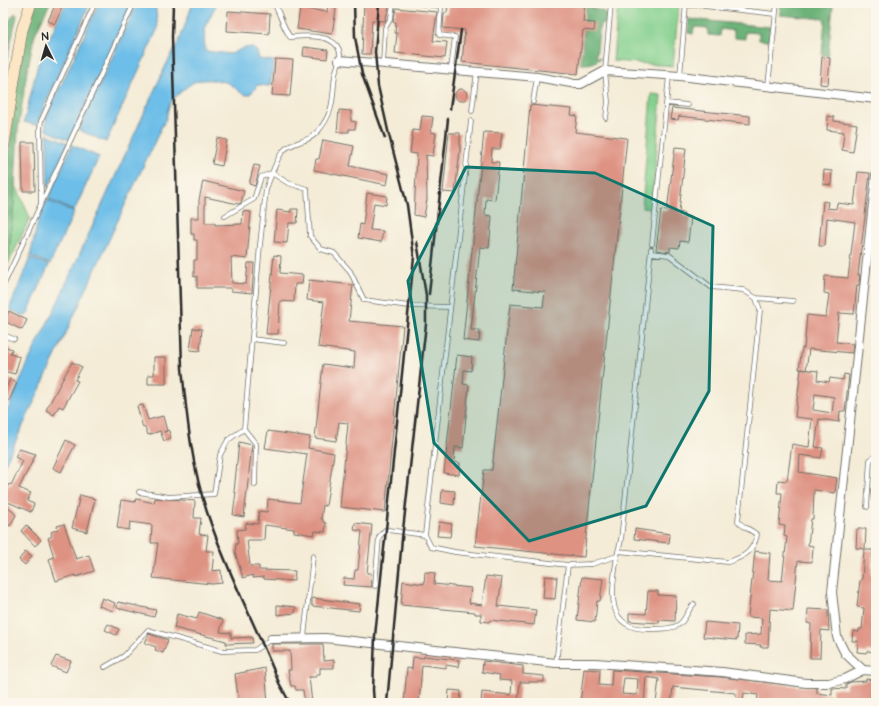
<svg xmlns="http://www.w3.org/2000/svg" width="879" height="706" font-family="'Architects Daughter',sans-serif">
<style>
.green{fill:#85d08e;stroke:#587e5c}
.forest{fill:#6cb279;stroke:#4c6e52}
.water{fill:#6dbee8;stroke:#4c748a}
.building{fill:#de9282;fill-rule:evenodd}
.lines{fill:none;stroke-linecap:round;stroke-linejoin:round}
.lane-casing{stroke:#716f67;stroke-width:5.5}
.street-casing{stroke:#716f67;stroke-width:10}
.secondary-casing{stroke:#716f67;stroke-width:12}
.lane{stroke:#fff;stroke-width:4}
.street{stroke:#fff;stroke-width:8}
.secondary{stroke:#fce6c4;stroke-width:11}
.rail{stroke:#2b2b2b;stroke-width:2.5}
.marked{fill:#0f766e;fill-opacity:0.2;stroke:#0f766e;stroke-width:3;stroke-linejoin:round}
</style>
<rect width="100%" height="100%" fill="#fbf7ec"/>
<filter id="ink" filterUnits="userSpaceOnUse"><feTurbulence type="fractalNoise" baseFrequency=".025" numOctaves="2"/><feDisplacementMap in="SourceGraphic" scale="8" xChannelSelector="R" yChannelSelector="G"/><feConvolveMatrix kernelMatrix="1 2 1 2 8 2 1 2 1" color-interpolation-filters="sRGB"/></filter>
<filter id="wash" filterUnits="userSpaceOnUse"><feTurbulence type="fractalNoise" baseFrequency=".012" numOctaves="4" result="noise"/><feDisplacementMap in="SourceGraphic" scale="16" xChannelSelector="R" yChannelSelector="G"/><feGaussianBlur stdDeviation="0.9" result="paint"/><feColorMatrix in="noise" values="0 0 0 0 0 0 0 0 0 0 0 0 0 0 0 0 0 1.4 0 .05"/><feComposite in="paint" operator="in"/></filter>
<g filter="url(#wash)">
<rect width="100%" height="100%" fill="#f4ecd7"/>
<!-- green -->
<path class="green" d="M618,3H679L673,66L613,61Z
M651,94L661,95L652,209L642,208Z
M15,183L30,218L4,273L9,255Z"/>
<!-- forest -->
<path class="forest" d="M36,3H50L35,34L27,71L18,130L14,204L9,255L3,276C3,225 6,176 12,126C16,84 21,42 36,3Z
M781,3L833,6L828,56L822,55L825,19L780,15Z
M586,7L603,11L606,15L605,24H600L596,57L601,58C594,64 589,64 581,64Z
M15,13L17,16L3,75C3,53 0,29 15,13Z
M689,19L770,27L769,41L759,40V33L745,32V39L734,38V31L721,29L720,36L708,35V28L694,27L693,34L688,33Z"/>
<!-- water -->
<path class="water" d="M66,3H80L89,6L36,125L24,122L39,60Z
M99,3H132L69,140L46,130V118Z
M137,3H155L158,28L106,142L79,130Z
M193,3H217L204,29L205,51L231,54L243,48L251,47L257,51L259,59L274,61L270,86L257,85C246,106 239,88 228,83C219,80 202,78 194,82C187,86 172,98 169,106C166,115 168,117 162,126C108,240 57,355 3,468V421L30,358L55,308L166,65L180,39Z
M47,134L68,143L48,188Z
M72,145L99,157L74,211L48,199Z
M47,200L74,212L50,264L30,256L39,217Z
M30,258L49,265L27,315L24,316L11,310L10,307Z"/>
<g id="blocks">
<!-- building -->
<path class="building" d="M56,3H64L55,24L48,21Z
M328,3H337L332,34L297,29L300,8L327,12Z
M364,3H388L389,7L385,21L372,20L370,54H362Z
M448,3H585L583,22L595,23L594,31L583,30L578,74L462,62L465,30L443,28L444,13H447Z
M396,8L437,12L433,41L447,42L445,58L395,53L397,33H395L396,22H393Z
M228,11L270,14L269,34L227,31Z
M304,47L328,50L327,59L303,56Z
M822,57L830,58L828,85L820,84Z
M275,59L293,60L290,96L272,95Z
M455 95a6 6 0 1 1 12 0a6 6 0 1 1-12 0Z
M530,105L572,109L571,115L577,116L575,132L627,138L584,557L475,546L484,470H492L510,304L543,307L545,292L513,289Z
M672,108L750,116V124L679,116L678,120L670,119Z
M339,110L351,111V121L356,122L355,129H349V132H337Z
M422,116L433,117L431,132L436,133L433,156L426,155L427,199L424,217L414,215L417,154L410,153L413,130L420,131Z
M828,116L834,117V121L857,124L853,152L842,150L844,132L827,130Z
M484,132L502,133L500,149H492L491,162H499L495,200L486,199L485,215L492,216L489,248L480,247L471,330H480L479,342L463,340Z
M449,133H460V150L455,193L443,192Z
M217,138L227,140L222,166L212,164Z
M323,140L354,146L350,166L389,174L387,185L314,170L316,159H319Z
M22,142H34L35,191H23Z
M675,147L686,148L679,212L684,213L683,216L691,217L688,242L680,241L679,248L670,247V252L656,250L661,210L667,211Z
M254,165L260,166L255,186L249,184Z
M824,170L832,171L831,185L823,184Z
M858,172L870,173L858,275H860L859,285H857L854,314L839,313L836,342L853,344L852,353L809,349L806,370L799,369L802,348H804L807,315L826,317L829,294L824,293L825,276L848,278L855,222L827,218L825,246H819L823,201L828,202L827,208L836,209L837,203L854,205Z
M203,181L244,191L241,203L238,204L205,197V223H215V225L242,224L243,211L251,212L247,259L231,257L232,283L246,284L248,263H254L252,293L231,291V288H197V276L194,277V260H197V240H194V234H191V218H199V200Z
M367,193L387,196L386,205L374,203L370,230L383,231L381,242L358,238L360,224L363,225Z
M291,209H298L297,223H289L287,243L274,242L277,210L291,212Z
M274,255L281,256L280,273L303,275L302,284H295L294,302L280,301L278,334H266Z
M309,280L353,285L349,321L403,326L385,512L340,507L348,423L339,422L336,441L315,438L323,364L354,368L355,352L318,347L324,302L307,300Z
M9,311L27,320L22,330L4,321Z
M193,328L202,329L200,351L190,350Z
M3,346L12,349L10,354L20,357L15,374L3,371Z
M457,355L472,357L471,371L464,370L463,384L469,385L463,448L455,447L454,462L460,463L459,475L444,473Z
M154,357H166V384H148V375H154Z
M72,362L82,367L75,380L78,381L63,408L59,406L54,415L46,410Z
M801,369L818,371L817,380L829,382L830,378L843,380L844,374L849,375L845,411H840L839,422L819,419L815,447L823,448L821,458L800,455L799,472L837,478L835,493L814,490L813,519H811L808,545L813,546L812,562L798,561L793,611L770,609L768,647H760L761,645L745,644V635L761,634L762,618L748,617L755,551L770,553L768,580L782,581L787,537L784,536L785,526L779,525L782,493H777L778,480L787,481L792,444L809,447L812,419L795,417ZM815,394L834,397L832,413L813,410Z
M10,379L17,383L9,401L3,398V395Z
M143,405L148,420L163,416L167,431L164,432L169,430L171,439L164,441L160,431L148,435L145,427L143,428L137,406Z
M268,431L310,437L308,448L334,453L326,506L323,505L321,519H323V522L326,523L325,532L315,531L314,535L294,532V529L265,525L264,540H247L250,566H259V570L295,571L294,581L264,579V577L253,578V575L243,578L235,552L236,544L238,543L237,530L245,529L246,523L258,524L259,511L267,512L268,499L300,503L307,454L265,448Z
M66,440L75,445L61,472L53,468Z
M239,442L252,445L244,517L233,515L236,492H234Z
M19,449L36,454L19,488L31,493L27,501L34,504L31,512L3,500V495L9,484L11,485L23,461L15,457Z
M442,490L455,491L454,505L441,503Z
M80,495L95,499L87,532L72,528Z
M155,498L195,501L194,518H201L199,534L208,535L206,551H214L212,571L221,570L222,583L212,584L153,578L158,543H151L152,525L130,522L129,530L117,528L121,500L135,502L136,499L154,503Z
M3,501L16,515L10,526L3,522Z
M439,522L452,524L450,537L437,536Z
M355,523L372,525L367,573H371L372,587L343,585L344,578L354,579L355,570H358L362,531L354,530Z
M64,524L76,559L89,555L94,571L76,577L75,575L56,581L49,559L54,557L48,538L52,536L51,532L58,529L57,526Z
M26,525L41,540L35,546L21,531Z
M635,529L670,534L669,543L634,539Z
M857,529H866L865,549L856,548Z
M864,550H873L871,575H876V652L867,651L866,653L857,652L858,641H852L853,631L859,632V629H862L864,608L857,607L860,580H862Z
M25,551L32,556L25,565L19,560Z
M425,572L435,573L434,584L471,588L469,603L482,605L486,576L502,578L498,606L536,610L534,625L490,620L489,622L481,621V614H475V612L401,605L403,581L424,584Z
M545,576L557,577L555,599L543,598Z
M582,577L603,579L600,601H597L595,622L577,620Z
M648,591H658V595L676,596L675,621L659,620V623L629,621V613L646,614Z
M102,598L115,603L113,611L99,606Z
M312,598L360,604L359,611L312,606Z
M118,602L156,610L154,617L117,608Z
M277,605L296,607L295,613L277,615Z
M808,609L828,610L829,631L821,630L820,658H810L811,624L807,623Z
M199,612L223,620L220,632L231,633V638L252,637L253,643L226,644V641L174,628L177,614L197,619Z
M705,622L738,625L737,640L703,637Z
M108,624L119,629L116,635L105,630Z
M149,634L168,640L163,653L155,650L156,647L145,643Z
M272,644H323L324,661L334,660V668H320V674H316V677H309L312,703H305L303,690H296L295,686H291L288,670H291L290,651H272Z
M56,656L71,661L66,672L51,666Z
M424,656L459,660L458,667L446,665V668L422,665L419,703H404L407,668L412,669L413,657L424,658Z
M483,661L523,666V674L544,676V682H520L518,703L481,702L482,692L511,695L512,681L499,680L500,675L482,672Z
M265,668L268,703H239L235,674Z
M584,669L600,670L599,685L611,686L612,670L721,677L817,688V693L832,695V688L846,689V684L851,682L866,681V679L875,680L874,692H871L870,703H757L758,695L744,693L743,703H735L736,693L673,687L671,703H656L659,679L646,677L644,703H580ZM624,678L638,679L637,695L622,694Z
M449,690L461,691L460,703H448Z"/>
</g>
</g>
<g filter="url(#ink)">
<use href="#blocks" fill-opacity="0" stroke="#716f67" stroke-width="1"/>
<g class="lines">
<defs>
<path id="lane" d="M418,3L441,6L439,35L455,37L451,69
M686,4L775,14
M383,64L385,28L391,18L393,3
M680,76L686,3
M768,86L777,3
M533,102L537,77
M666,103L688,105
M472,111L477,71
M606,118L608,102L605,71L611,3
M41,204L40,128L41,121L95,3
M225,216L254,199L261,177L272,173C276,164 280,150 290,146C302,140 310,141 319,130C335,110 332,98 335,75C336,68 341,61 340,54C338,33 304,36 290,37C283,27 280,14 274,3
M652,244L669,76
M3,286L134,3
M756,298L793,301
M3,335L14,339
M252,339L284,343
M244,429L256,444L255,485
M139,492L169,497L214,494L220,455L228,440L244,429L260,245L266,189L272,173L288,183L307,189L310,236L321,249L334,253L350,271L364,300L409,306L450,307
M867,507L870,460L876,455
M425,535L471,121
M618,551L728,562C744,557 753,552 757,535C751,529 743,528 738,521L760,310L756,298L743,290L711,287L669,255L651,253
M617,556C613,586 602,629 648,629C656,629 670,630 678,625C685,622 687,610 694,604
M375,586L379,537L385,530H388L425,535L431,547L455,552L568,565L592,564L617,556L621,540L651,249
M304,637L313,556
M556,663L568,565
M105,667L124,656L148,630L222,651L255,650L271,639"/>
<path id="street" d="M339,60L537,77L571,83
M575,84H581L605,71L680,76L876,99
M271,639L325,638L556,663H595L722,672L806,683H829L845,679L863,670L876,671
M863,670L845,653L837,637L832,592L876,175"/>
<path id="secondary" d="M3,150L22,30L31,3"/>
</defs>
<!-- lane casing -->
<use href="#lane" class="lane-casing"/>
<!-- street casing -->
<use href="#street" class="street-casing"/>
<!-- secondary casing -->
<use href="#secondary" class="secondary-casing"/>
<!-- lane -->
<use href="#lane" class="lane"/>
<!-- street -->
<use href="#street" class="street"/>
<!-- secondary -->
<use href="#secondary" class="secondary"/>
<!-- rail -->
<path class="rail" d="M173,3L172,37L182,368C187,419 192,470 209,518C228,574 257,628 279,683L290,703
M354,3L355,37L362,74L385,138
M450,109L461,30
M429,294L448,119
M374,703L373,690L375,636L414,257L407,205L389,135L378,86L375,52L379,3
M387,703L402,539L426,324V295L417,242"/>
</g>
</g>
<!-- marked area -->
<path class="marked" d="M466,167L595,173L713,226L709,391L646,506L529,541L434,443L408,281Z"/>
<!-- margin -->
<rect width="879" height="706" fill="none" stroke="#fbf7ec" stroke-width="16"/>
<!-- north arrow -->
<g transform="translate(46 46) rotate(355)" stroke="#fbf7ec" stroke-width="3" paint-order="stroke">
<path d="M0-3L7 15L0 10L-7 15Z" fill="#2b2b2b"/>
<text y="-6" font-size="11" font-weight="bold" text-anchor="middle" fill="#2b2b2b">N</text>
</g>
</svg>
